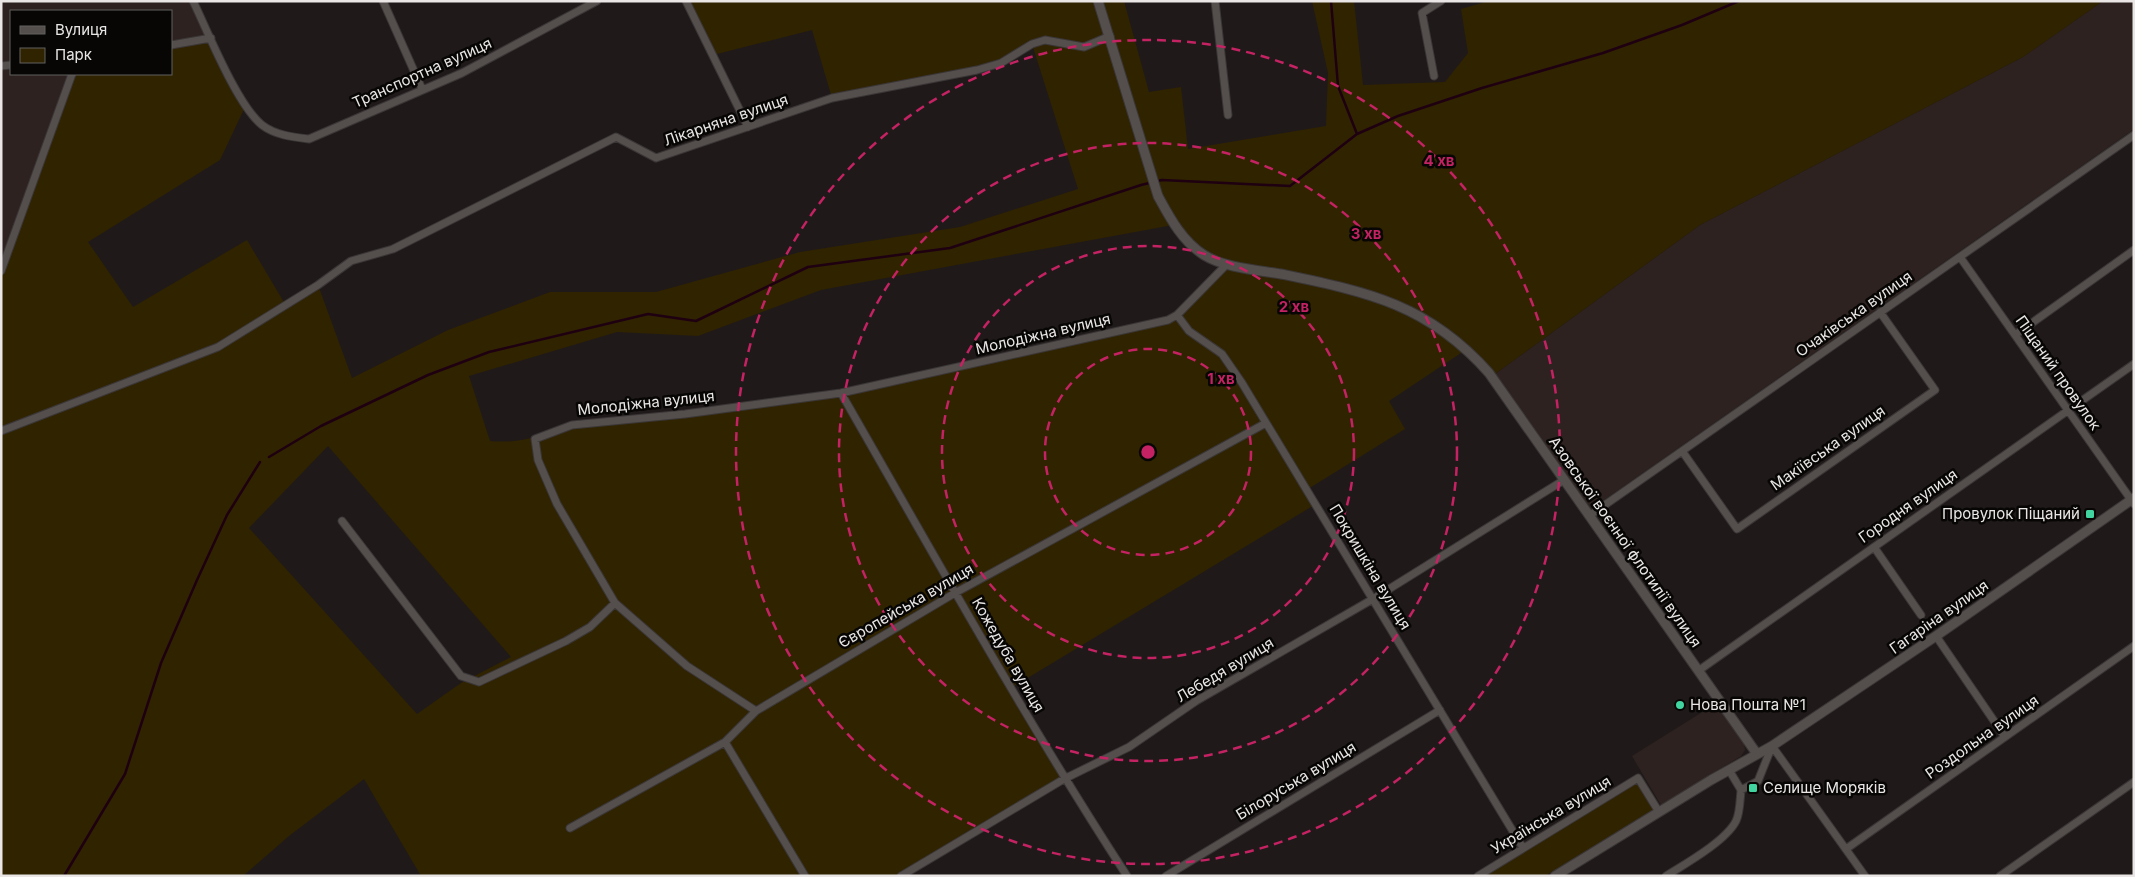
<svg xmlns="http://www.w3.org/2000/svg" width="2135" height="877" font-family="Inter,sans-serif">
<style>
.built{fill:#2d221f}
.green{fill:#302300;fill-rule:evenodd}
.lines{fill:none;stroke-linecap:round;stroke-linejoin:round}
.stream{stroke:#1e0011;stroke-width:2.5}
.minor-casing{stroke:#3a3636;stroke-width:9}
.tertiary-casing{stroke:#3a3636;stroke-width:11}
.minor{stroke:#544e4d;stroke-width:7}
.tertiary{stroke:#544e4d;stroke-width:9}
.ring{fill:none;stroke:#c42262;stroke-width:2.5;stroke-dasharray:9 6}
.poi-dot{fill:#41d4a1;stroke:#070605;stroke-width:2}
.labels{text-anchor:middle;stroke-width:5;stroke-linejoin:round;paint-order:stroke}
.street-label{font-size:15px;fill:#e9e6e5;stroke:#070605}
.poi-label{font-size:15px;fill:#e9e6e5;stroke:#070605;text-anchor:start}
.centre{fill:#c42262;stroke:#070605;stroke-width:2.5}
.ring-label{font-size:15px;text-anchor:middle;font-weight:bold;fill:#c42262;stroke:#070605;stroke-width:5;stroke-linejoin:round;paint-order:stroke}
</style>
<rect width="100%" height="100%" fill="#1f1a19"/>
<!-- built -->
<path class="built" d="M1,1H193L211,38L171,45V11H11V74H72L1,271Z
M2103,1H2134V129L1591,509L1495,374L1700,225L2023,57Z
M1717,703L1744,744L1745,750L1741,756L1661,805L1632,756Z"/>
<!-- green -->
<path class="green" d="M686,1H1124L1149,92L1181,87L1188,149L1326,126L1328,73L1312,1H1354L1363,85L1445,82L1468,53L1461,9L1489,1H2103L2023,57L1700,225L1495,374L1459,337L1442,328L1467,349L1389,401L1405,429L1308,489L1316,504L1011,688L1064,779L901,876H421L364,779L289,836L243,876H1V271L72,74H171V45L211,38L245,107L220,160L88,242L133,307L247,240L285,304L318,285L352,378L448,330L550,292H656L800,252L960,227L1078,189L1032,44L1001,63L832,98L812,30L713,55ZM1173,225L1205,256L1227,264L1168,320L841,393L572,425C545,435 520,444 490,441L469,376L617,332L698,336L821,290ZM328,446L511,657L461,683L417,714L249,528Z
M1638,778L1656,808L1545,876H1478Z"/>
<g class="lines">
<!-- stream -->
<path class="stream" d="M1331,1L1338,86L1357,134
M269,457L321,426L428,375L489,352L648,314L696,321L808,267L950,248L1141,185L1162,180L1290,186L1357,134L1398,116L1482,88L1603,53L1682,25L1739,1
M64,876L125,774L161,663L197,580L227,515L260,462"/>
<defs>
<path id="minor" d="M193,1C208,32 237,105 262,125C275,135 292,137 309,139L462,73L597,1
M383,1L422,89
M686,1L748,127
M1215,1L1228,115
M171,45L211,38
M1,66L11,65
M1434,76L1422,13L1441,1
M1960,257L2134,504
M1,271L72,74
M1177,315L1189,331L1222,354L1242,383L1523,848
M2015,335L2134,250
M841,393C934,555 1025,719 1127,876
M1,431L218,347L318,285L351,261L393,249L616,137L656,158L832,98L977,70L1001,63L1032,44L1045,40L1084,47L1110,36
M1682,451L1737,529L1935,390L1880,312
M1589,516L2134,135
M342,521L461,676L479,682L566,641L590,627L615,603
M1874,547L1921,615
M1936,636L2005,737
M1698,671L2134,364
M756,711L687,666L615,603L557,504L538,460L535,439L572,425L685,414L841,393L1168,320L1177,315L1227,264
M725,742L805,876
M1772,746L1865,876
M1729,770L1741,790
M1741,790L1758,781L1772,746
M570,828L725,742L756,711L955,593L1266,423
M1846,849L2134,646
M901,876L1064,779L1129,747L1196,701L1373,599L1564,480
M1166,876L1440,710
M1478,876L1638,778L1659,812
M1666,876C1685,864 1726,841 1736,821C1740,813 1740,800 1741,790
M2000,876L2134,782"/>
<path id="tertiary" d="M1098,1L1158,196C1170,218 1182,241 1204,255C1225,268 1257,270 1281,274C1367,292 1428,304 1489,373L1757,754
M1555,876L1711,780L1772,746L1936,636L2134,498"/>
</defs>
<!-- minor casing -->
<use href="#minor" class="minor-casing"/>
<!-- tertiary casing -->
<use href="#tertiary" class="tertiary-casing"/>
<!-- minor -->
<use href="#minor" class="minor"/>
<!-- tertiary -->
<use href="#tertiary" class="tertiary"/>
</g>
<!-- distance rings -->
<g class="ring">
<circle cx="1148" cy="452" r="103"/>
<circle cx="1148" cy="452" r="206"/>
<circle cx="1148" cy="452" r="309"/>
<circle cx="1148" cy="452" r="412"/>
</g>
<!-- markers -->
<g class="poi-dot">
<rect x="2085" y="509" width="10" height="10" rx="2.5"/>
<circle cx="1680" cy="705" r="5"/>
<rect x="1748" y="783" width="10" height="10" rx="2.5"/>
</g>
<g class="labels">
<!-- street labels -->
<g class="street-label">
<text transform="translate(422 73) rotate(-24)" y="5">Транспортна вулиця</text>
<text transform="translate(726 120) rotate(-19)" y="5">Лікарняна вулиця</text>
<text transform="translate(1854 314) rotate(-35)" y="5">Очаківська вулиця</text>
<text transform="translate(1043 334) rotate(-13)" y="5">Молодіжна вулиця</text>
<text transform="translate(2058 373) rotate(55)" y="5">Піщаний провулок</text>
<text transform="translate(646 403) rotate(-6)" y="5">Молодіжна вулиця</text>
<text transform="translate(1828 448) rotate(-35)" y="5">Макіївська вулиця</text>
<text transform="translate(1908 506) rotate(-35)" y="5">Городня вулиця</text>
<text transform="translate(1625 542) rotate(55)" y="5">Азовської воєнної флотилії вулиця</text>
<text transform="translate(1370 567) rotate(59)" y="5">Покришкіна вулиця</text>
<text transform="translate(906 606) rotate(-30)" y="5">Європейська вулиця</text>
<text transform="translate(1939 617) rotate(-35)" y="5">Гагаріна вулиця</text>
<text transform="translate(1008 655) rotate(60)" y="5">Кожедуба вулиця</text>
<text transform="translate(1225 670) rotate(-31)" y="5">Лебедя вулиця</text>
<text transform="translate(1982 737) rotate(-35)" y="5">Роздольна вулиця</text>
<text transform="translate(1296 781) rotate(-31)" y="5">Білоруська вулиця</text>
<text transform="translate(1551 815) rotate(-31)" y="5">Українська вулиця</text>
</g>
<!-- poi labels -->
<g class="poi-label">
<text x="2080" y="519" text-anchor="end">Провулок Піщаний</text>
<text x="1690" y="710">Нова Пошта №1</text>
<text x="1763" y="793">Селище Моряків</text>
</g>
</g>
<circle cx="1148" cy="452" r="8" class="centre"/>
<g class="ring-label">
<text x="1439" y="166">4 хв</text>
<text x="1366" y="239">3 хв</text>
<text x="1294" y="312">2 хв</text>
<text x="1221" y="384">1 хв</text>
</g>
<!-- border -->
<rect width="2135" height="877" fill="none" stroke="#e9e6e5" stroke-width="5"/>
<!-- legend -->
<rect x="10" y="10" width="162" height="65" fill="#070605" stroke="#61605f"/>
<rect x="20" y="26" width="25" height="8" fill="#544e4d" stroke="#61605f"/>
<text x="55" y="35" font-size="15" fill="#e9e6e5">Вулиця</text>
<rect x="20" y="48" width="25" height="15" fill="#302300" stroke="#61605f"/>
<text x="55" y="60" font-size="15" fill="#e9e6e5">Парк</text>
</svg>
